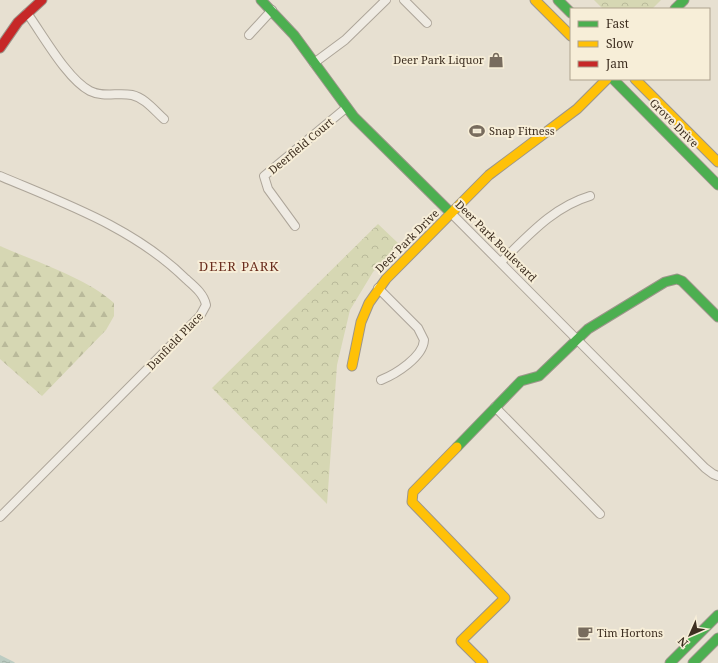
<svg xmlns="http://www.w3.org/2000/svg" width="718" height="663" font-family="'Noto Serif',serif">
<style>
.forest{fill:url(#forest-firs)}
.park{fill:url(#park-crowns)}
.water{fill:url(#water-ripples)}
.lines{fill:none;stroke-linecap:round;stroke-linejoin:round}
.street-casing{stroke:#ada599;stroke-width:10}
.fast-casing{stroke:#9c958a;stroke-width:11}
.slow-casing{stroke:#9c958a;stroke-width:11}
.jam-casing{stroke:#9c958a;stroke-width:11}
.street{stroke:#efebe3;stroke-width:8}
.fast{stroke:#4caf50;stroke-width:9}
.slow{stroke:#ffc107;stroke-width:9}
.jam{stroke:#c62828;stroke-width:9}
.labels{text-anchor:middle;stroke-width:4;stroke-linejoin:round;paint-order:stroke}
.poi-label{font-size:11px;fill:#3d2e20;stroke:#f7eed8;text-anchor:start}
.street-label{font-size:11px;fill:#3d2e20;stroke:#f7eed8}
.quarter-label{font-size:13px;letter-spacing:1px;fill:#6b2e1e;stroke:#f7eed8}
</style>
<defs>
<pattern id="forest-firs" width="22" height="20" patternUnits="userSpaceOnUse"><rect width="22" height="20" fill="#d6d7b3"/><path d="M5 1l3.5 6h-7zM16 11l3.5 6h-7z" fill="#b9b99a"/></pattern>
<pattern id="park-crowns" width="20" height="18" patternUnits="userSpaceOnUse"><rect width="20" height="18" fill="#d6d7b3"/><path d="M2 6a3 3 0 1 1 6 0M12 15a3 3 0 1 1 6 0" fill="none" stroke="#b9b99a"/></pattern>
<pattern id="water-ripples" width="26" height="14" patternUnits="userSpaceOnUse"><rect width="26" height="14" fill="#bcccc2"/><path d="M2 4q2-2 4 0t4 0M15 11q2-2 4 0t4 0" fill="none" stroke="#a2b0a6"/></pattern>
</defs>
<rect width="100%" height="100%" fill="#e7e0d1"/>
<!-- forest -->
<path class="forest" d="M0,246C36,262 85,277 114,303V316L106,330L42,396L0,359Z"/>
<!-- park -->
<path class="park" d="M594,0H661L652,9H603Z
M378,224L399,244L373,272L350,310L337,365L327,504L212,388Z"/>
<!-- water -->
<path class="water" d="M0,655L14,662L15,663H0Z"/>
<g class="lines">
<defs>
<path id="street" d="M404,0L427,23
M27,13C43,35 67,79 90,91C104,98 118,92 132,95C145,98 154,110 164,119
M249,35L272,10
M314,63L345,40L386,0
M0,176C66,204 134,228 186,279C194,286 204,294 206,305L200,316L0,517
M451,213L705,468L713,474L718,476
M295,226L268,189L264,176L346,108
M501,262C528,236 553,207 590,196
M378,288L418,328L424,340C423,357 396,374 381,380
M495,407L600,514"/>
<path id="fast" d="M261,0L294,35L354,117L451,213
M558,0L571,13
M675,9L684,0
M613,79L718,185
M457,447L521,381L539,376L588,329L665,282L677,279L682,281L718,317
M670,663L718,615
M693,663L718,638"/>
<path id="slow" d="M535,0L571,36
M635,79L718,162
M352,366L361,322L369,303L386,279L489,175L577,109L607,79
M457,447L413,492L412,502L505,598L461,641L483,663"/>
<path id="jam" d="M0,48L18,22L42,0"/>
</defs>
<!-- street casing -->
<use href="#street" class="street-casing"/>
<!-- fast casing -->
<use href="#fast" class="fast-casing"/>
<!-- slow casing -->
<use href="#slow" class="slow-casing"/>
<!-- jam casing -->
<use href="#jam" class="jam-casing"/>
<!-- street -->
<use href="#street" class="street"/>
<!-- fast -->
<use href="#fast" class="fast"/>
<!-- slow -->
<use href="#slow" class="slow"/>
<!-- jam -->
<use href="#jam" class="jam"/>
</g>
<!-- icons -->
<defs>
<symbol id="shop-bare" viewBox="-9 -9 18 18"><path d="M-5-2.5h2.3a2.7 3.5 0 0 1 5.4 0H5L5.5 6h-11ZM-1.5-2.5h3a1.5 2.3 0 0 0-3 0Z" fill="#786c5e" stroke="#f7eed8" stroke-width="2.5" paint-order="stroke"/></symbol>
<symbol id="stadium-bare" viewBox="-9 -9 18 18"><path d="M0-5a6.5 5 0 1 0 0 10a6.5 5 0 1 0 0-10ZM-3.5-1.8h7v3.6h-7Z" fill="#786c5e" stroke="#f7eed8" stroke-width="2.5" paint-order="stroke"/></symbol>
<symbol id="cafe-bare" viewBox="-9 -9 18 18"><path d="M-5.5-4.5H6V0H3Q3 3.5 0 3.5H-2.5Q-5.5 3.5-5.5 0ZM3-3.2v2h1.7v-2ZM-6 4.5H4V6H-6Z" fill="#786c5e" stroke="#f7eed8" stroke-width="2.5" paint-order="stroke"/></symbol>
</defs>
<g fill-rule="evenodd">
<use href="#shop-bare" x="485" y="49" width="22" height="22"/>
<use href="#stadium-bare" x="466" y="120" width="22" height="22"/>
<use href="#cafe-bare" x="574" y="622" width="22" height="22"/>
</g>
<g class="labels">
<!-- poi labels -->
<g class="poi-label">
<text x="484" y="64" text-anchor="end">Deer Park Liquor</text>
<text x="489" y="135">Snap Fitness</text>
<text x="597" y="637">Tim Hortons</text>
</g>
<!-- street labels -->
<g class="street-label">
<text transform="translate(674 123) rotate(45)" y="4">Grove Drive</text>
<text transform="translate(301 146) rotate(-40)" y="4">Deerfield Court</text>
<text transform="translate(407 241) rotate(-45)" y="4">Deer Park Drive</text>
<text transform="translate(496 241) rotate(45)" y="4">Deer Park Boulevard</text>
<text transform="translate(175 341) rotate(-46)" y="4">Danfield Place</text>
</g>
<!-- quarter labels -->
<g class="quarter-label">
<text x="239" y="271">DEER PARK</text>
</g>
</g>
<!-- legend -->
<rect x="570" y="8" width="140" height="72" fill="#f7eed8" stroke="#ada18e"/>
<rect x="578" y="21" width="20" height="6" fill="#4caf50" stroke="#ada18e"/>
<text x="606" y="28" font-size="12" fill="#3d2e20">Fast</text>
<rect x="578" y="41" width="20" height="6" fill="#ffc107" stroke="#ada18e"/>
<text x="606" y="48" font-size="12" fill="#3d2e20">Slow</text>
<rect x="578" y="61" width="20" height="6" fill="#c62828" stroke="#ada18e"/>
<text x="606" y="68" font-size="12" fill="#3d2e20">Jam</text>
<!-- north arrow -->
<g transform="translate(690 635) rotate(225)" stroke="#f7eed8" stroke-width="3" paint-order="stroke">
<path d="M0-3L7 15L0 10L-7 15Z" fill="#3d2e20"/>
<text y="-6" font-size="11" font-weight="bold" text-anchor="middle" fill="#3d2e20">N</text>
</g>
</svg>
